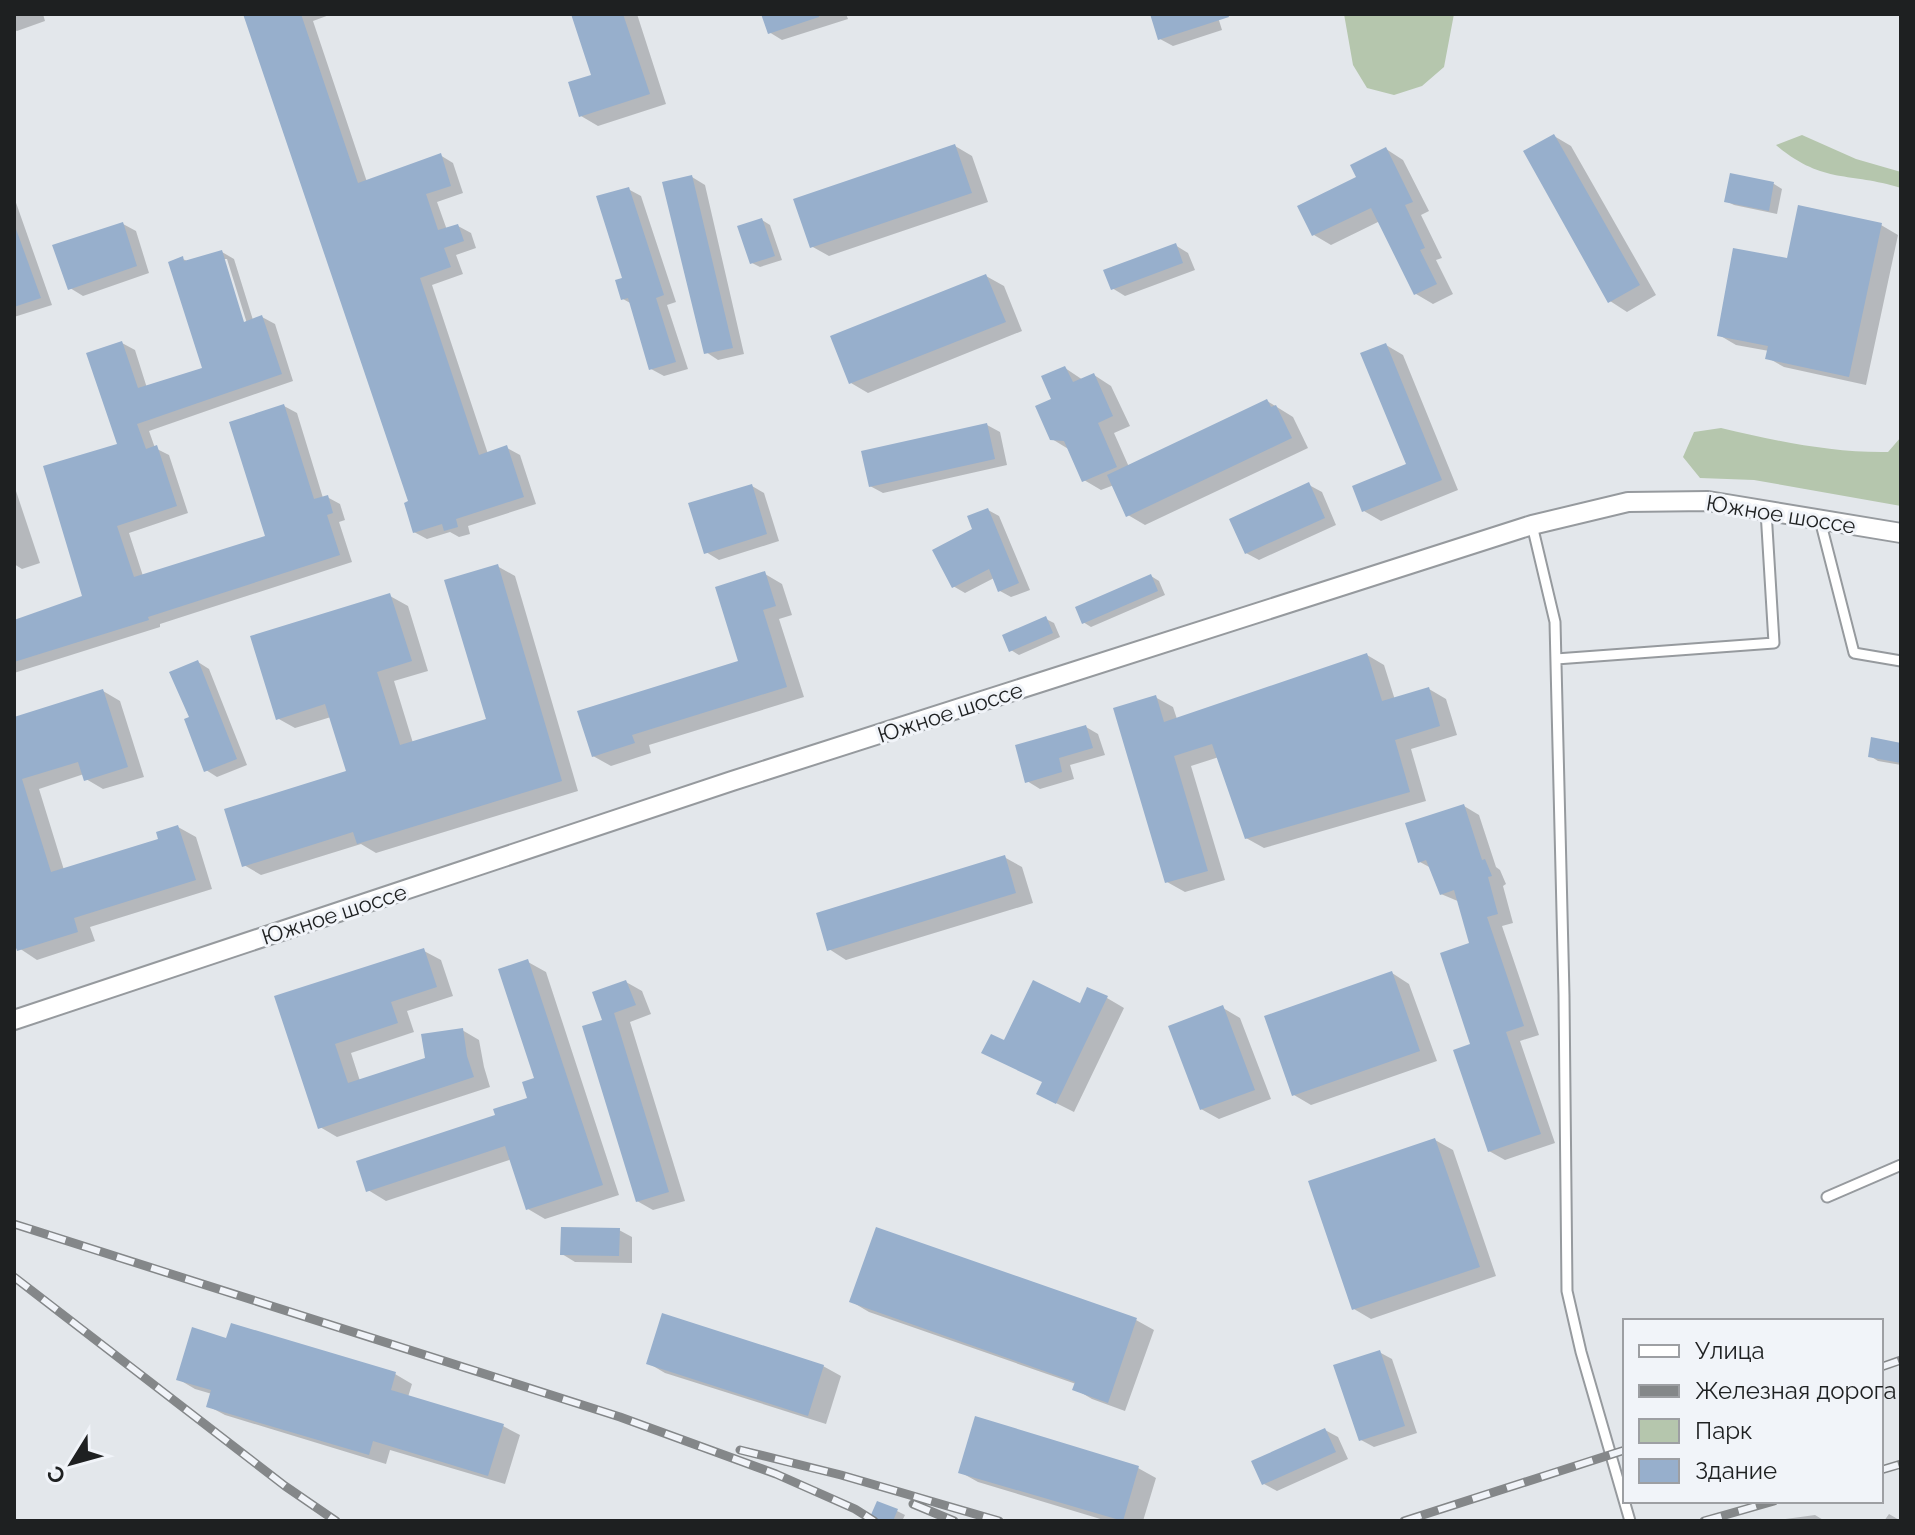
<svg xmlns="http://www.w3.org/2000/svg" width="1915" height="1535" font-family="Raleway,sans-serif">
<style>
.green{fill:#b5c6ad}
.shadow{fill:#0003;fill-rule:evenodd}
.building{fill:#97afcc}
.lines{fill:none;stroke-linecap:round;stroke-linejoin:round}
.lane-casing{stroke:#969a9e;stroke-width:13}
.street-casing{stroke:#969a9e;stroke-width:22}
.lane{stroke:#fff;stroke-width:9}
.street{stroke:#fff;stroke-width:18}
.rail-casing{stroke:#848789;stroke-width:9}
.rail{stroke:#f1f4f9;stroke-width:6;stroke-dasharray:18;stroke-linecap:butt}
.labels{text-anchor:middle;stroke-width:6;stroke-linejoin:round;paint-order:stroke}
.street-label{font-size:22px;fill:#1e2021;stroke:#f1f4f9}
</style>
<rect width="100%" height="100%" fill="#e3e7eb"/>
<!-- green -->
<path class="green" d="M1344,14H1454L1444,67L1422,86L1394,95L1367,88L1353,65Z
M1802,135L1856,159L1901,172V188C1848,171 1824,185 1776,145Z
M1721,428C1776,441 1832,453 1888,452L1901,437V506L1754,480L1700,478L1683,457L1694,432Z"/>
<!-- shadow -->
<path class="shadow" d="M14,14H43L45,21L17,31L14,30Z
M245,14H332L313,21L367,182L440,155L453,163L463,193L437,202L447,230L458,226L471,233L476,248L456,255L463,274L432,285L488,454L507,448L520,455L536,504L468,526L470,534L459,537L450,532L427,539L414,532L410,502Z
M573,14H637L666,104L598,126L581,116L594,76Z
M763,14H846L848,19L782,40L769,32Z
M1152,14H1217L1222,30L1173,46L1160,39Z
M1554,136L1571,146L1656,295L1627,312L1610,301Z
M955,146L972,156L988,202L829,256L811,246Z
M1386,149L1403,160L1429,211L1421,215L1442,258L1436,260L1453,294L1433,304L1416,294L1380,221L1331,245L1314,235L1359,178Z
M1731,176L1774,184L1782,189L1777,214L1734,205L1726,201Z
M692,177L705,185L744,354L718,360L706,352Z
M628,189L641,196L676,302L667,305L688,369L664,376L651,369L632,304L623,299Z
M14,197L52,305L14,317Z
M762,220L770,225L782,260L760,267L752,263Z
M123,224L136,231L149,273L83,296L70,288Z
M1881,225L1898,235L1866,385L1784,367L1768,358L1769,351L1736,345L1719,335L1788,260Z
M1175,245L1188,253L1195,270L1125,296L1112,288Z
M222,252L234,259L253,320L262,317L275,324L293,381L149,431L155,448L169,455L188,513L129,533L143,576L267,537L284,406L297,413L323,498L327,497L340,504L345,520L339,522L352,562L160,624V627L14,673V622L84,597L120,445L122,343L135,350L147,388L204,369L183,259L189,262ZM223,259H227L249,330L245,332Z
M986,276L1004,286L1022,331L868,393L851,383Z
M1386,345L1403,355L1458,490L1381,521L1364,511L1408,466Z
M1065,368L1083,380L1094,375L1111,386L1130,426L1114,433L1129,467L1267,401L1293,417L1308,448L1145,525L1128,515L1114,485L1101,490L1084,480L1070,450L1052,439L1054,400Z
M987,425L1000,432L1007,465L883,493L870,486Z
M14,485L40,563L22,569L14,564Z
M1309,485L1322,492L1336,525L1259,560L1246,553Z
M752,486L764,493L779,541L719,560L706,552Z
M988,510L999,516L1030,590L1011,597L1000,591L994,578L965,593L953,586L975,530Z
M497,566L515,576L578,791L376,853L361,844L261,875L244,865L349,772L331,717L295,728L277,718L390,596L408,606L428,671L394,681L413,743L488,720Z
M765,574L782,584L792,615L779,619L804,697L649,745L651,753L611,766L593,756L741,662Z
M1151,576L1159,581L1165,595L1091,627L1083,622Z
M1046,619L1054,623L1060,637L1019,655L1011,650Z
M1367,655L1384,665L1395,700L1429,689L1446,699L1457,735L1411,749L1426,801L1264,848L1246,838L1219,757L1191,766L1225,880L1185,892L1167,882L1155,697L1173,707L1177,719Z
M198,662L209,669L247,765L217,777L206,770L192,718Z
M103,691L120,701L144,777L103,789L86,779L84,774L39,789L64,870L160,840L178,827L196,837L212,889L90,927L95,941L37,960L19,948L14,949V719Z
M1086,727L1098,734L1105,755L1070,765L1074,779L1040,789L1027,781Z
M1901,745V765L1878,761L1870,756Z
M1464,806L1479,815L1496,867L1500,870L1506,884L1503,886L1513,923L1502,926L1539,1035L1520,1041L1555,1143L1505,1160L1489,1151L1473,1045L1471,945L1460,902L1441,894L1431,868L1420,862Z
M1004,857L1022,867L1033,903L846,960L829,949Z
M424,951L441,960L453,996L407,1011L414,1032L351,1053L360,1081L427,1059L462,1030L479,1040L484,1067L490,1087L337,1137L320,1127L277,997Z
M528,962L546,972L619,1195L545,1219L528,1209L512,1159L386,1201L368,1190L530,1099L536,1079Z
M1392,973L1409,984L1437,1061L1311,1105L1294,1095Z
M626,982L642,991L651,1014L630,1022L685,1201L653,1210L637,1201L604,1021Z
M1107,998L1124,1008L1074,1112L1056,1103L1044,1082L1005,1043L1081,1005Z
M1223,1008L1240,1018L1271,1099L1219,1119L1201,1109Z
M1435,1140L1453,1150L1496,1276L1371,1319L1354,1309Z
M619,1230L632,1237V1263L575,1262L562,1254Z
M877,1230L1136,1320L1154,1330L1125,1411L1092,1399L1075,1389L1076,1384L869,1312L852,1302Z
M228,1340L395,1374L412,1384L408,1397L503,1426L520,1435L505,1484L390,1450L386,1464L225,1415L208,1406L212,1394L195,1389L178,1379Z
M1379,1352L1392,1359L1417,1433L1374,1447L1361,1440Z
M648,1363L823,1366L841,1376L826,1424L665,1373Z
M1325,1430L1338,1437L1348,1459L1277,1491L1264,1484Z
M1138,1468L1156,1478L1143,1521H1107L978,1482L960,1472Z
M897,1511L905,1515L902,1521H881Z
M1889,1514L1901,1521H1884Z
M1815,1515L1825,1521H1771Z"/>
<!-- building -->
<path class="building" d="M243,14H301L358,183L441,153L451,186L426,194L438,230L458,224L464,241L444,248L451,267L420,278L479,455L507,445L524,497L456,519L458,527L444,531L442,524L413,533L404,503L408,501Z
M571,14H623L650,94L579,117L568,82L591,75Z
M761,14H819V17L768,34Z
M1150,14H1228L1229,17L1158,40Z
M1554,134L1640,285L1608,303L1523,151Z
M955,144L972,193L810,248L793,199Z
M1386,147L1413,202L1405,205L1425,248L1420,250L1437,284L1414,295L1371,208L1312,236L1297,206L1356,177L1350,165Z
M1730,173L1774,182L1769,211L1724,202Z
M692,175L733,348L704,354L662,182Z
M629,187L664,295L656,298L676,362L649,370L628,298L621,300L615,280L622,278L596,196Z
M1798,205L1882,223L1849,377L1765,359L1768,346L1717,336L1733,248L1787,258Z
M762,218L775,256L750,264L737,226Z
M123,222L137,266L68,290L52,245Z
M16,229L41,298L14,307V230Z
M1176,243L1183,263L1111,290L1103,270Z
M222,250L244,322L262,315L282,374L137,424L146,449L157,445L177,506L117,526L134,577L265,536L229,422L284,404L314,499L328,495L333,513L327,515L340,555L148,617L149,620L14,662V620L82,596L43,466L117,444L86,353L122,341L138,388L202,368L168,262L183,256L184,261Z
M986,274L1006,322L849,384L830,336Z
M1386,343L1442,480L1362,512L1352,486L1406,464L1360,353Z
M1065,366L1073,382L1094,373L1113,416L1098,423L1117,467L1082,482L1064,441L1050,440L1035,406L1051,399L1041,376Z
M1267,399L1271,407L1276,405L1292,438L1126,517L1107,475Z
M987,423L995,459L869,487L861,451Z
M1309,482L1325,518L1245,554L1229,519Z
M752,484L767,534L704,554L688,503Z
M988,508L1019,583L998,592L989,569L952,588L932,550L972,529L967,516Z
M498,564L562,781L357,844L353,832L242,867L224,809L346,771L325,704L276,720L250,636L390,593L412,661L377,672L400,745L486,719L444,580Z
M765,571L776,606L763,610L787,687L632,735L635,743L592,757L577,711L738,661L715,587Z
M1151,574L1158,591L1082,624L1075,607Z
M1046,616L1053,633L1009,652L1002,635Z
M1367,653L1382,701L1429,687L1440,726L1395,740L1410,792L1245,839L1212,744L1174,756L1208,871L1165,883L1113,708L1156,695L1164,722Z
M198,660L237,759L204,772L184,719L189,717L169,672Z
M103,689L128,767L84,781L78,762L22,779L51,872L158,839L156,832L178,825L196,880L74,918L78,932L17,951L14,940V717Z
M1086,725L1093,748L1059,758L1062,772L1025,783L1015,745Z
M1871,737L1901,743V763L1868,757Z
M1464,804L1482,860L1485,859L1492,876L1488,877L1498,914L1487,917L1524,1026L1506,1032L1541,1134L1488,1152L1453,1050L1470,1044L1440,953L1469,943L1454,890L1440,895L1426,860L1418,863L1405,823Z
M1005,855L1016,893L827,951L816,913Z
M424,948L437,987L391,1002L398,1023L335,1044L348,1083L425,1058L421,1034L463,1028L467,1056L474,1077L318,1129L274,996Z
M528,959L603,1185L526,1210L505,1146L366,1192L356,1161L495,1115L493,1109L527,1098L522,1082L534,1078L498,969Z
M1392,971L1420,1051L1292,1096L1264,1016Z
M626,980L636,1005L614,1013L669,1192L636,1202L582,1026L602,1020L592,992Z
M1033,980L1080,1003L1087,987L1108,996L1056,1104L1036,1094L1042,1082L981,1053L991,1034L1004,1040Z
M1223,1005L1255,1090L1200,1110L1168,1026Z
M1435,1138L1480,1267L1352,1310L1308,1181Z
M561,1227L620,1228L619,1256L560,1255Z
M876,1227L1137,1318L1108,1403L1072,1390L1075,1382L849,1302Z
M662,1313L824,1365L808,1416L646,1364Z
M231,1323L396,1372L391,1390L504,1424L488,1476L373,1441L369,1455L206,1407L211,1390L176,1380L192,1327L226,1338Z
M1380,1350L1405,1426L1359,1441L1333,1365Z
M975,1416L1139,1466L1123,1521L958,1473Z
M1325,1428L1336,1452L1262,1485L1251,1461Z
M877,1501L898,1509L893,1521H880L870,1517Z"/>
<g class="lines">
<defs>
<path id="lane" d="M1820,520L1854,653L1901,661
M1532,525L1555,622L1564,995L1567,1291L1581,1352L1630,1521
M1556,659L1774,643L1766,511
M1827,1197L1901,1165"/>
<path id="street" d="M14,1020L732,781L1532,525L1628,502L1708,501L1901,533"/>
</defs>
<!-- lane casing -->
<use href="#lane" class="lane-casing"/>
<!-- street casing -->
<use href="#street" class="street-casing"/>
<!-- lane -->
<use href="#lane" class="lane"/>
<!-- street -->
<use href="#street" class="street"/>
<defs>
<path id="rail" d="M14,1224L620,1417L776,1474L855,1509L874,1521
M14,1277L285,1486L336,1521
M1881,1367L1901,1360
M740,1450L841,1475L999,1521
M1881,1470L1901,1464
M913,1504L954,1521
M1404,1521L1625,1450
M1704,1521L1774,1501"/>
</defs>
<!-- rail casing -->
<use href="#rail" class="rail-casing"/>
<!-- rail -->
<use href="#rail" class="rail"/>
</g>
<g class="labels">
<!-- street labels -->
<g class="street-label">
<text transform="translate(1781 514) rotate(9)" y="8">Южное шоссе</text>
<text transform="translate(950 712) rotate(-18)" y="8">Южное шоссе</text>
<text transform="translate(334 914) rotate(-18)" y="8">Южное шоссе</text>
</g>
</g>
<!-- border -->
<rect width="1915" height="1535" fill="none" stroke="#1e2021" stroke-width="32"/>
<!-- legend -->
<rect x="1623" y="1319" width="260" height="184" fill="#f1f4f9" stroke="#9d9fa3" stroke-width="2"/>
<rect x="1639" y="1345" width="40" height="12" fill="#ffffff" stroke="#9d9fa3" stroke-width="2"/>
<text x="1695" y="1359" font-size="24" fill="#1e2021">Улица</text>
<rect x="1639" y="1385" width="40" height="12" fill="#848789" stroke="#9d9fa3" stroke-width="2"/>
<text x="1695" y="1399" font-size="24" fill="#1e2021">Железная дорога</text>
<rect x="1639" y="1419" width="40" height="24" fill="#b5c6ad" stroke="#9d9fa3" stroke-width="2"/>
<text x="1695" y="1439" font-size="24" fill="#1e2021">Парк</text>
<rect x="1639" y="1459" width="40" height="24" fill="#97afcc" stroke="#9d9fa3" stroke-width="2"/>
<text x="1695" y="1479" font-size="24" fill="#1e2021">Здание</text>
<!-- north arrow -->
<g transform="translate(72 1463) rotate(233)" stroke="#f1f4f9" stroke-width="6" paint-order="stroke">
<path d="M0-6L14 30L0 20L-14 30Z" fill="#1e2021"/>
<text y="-12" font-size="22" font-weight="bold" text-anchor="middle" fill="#1e2021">С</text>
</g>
</svg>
